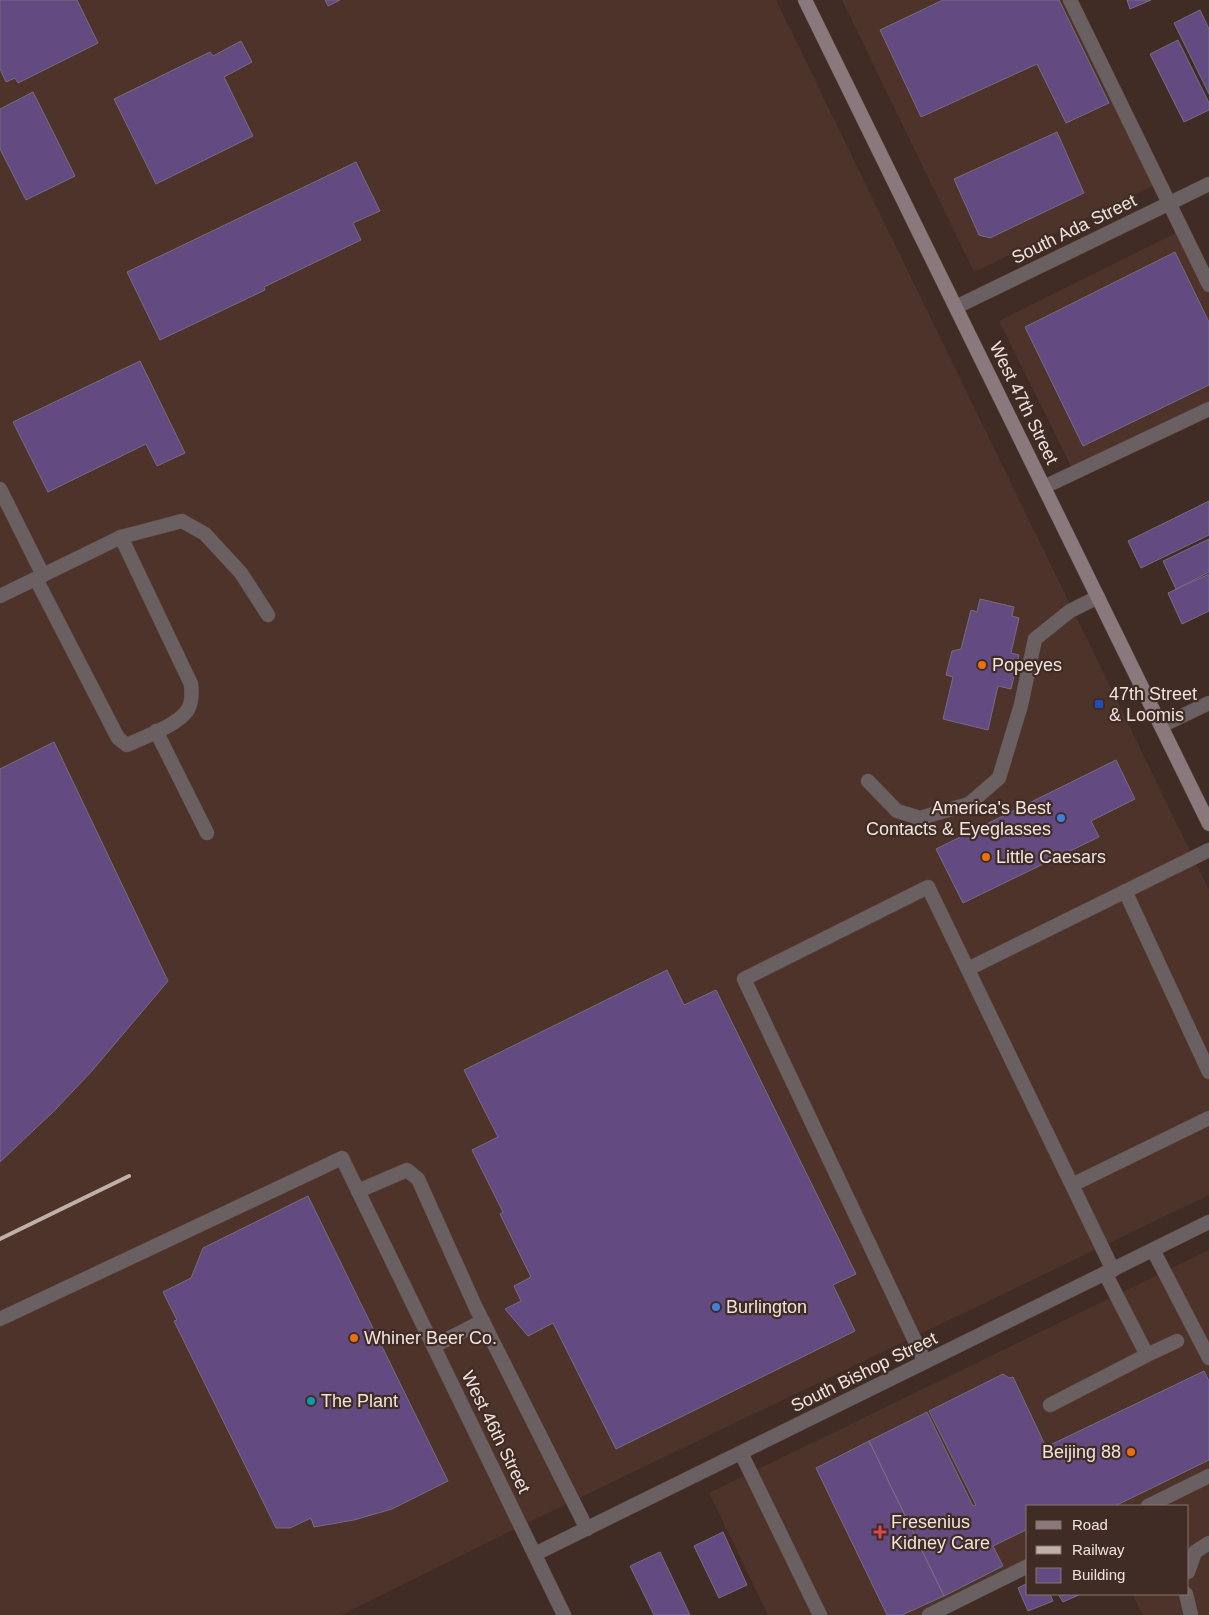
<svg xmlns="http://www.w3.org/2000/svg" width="1209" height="1615" font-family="Helvetica,sans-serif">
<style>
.built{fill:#4d3329}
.building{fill:#634b81;stroke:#756d81}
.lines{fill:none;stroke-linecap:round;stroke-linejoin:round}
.service-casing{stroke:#5c4943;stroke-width:15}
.minor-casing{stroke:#5c4943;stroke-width:15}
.secondary-casing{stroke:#5c4943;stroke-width:15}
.service{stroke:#6a6062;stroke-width:14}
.minor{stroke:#6a6062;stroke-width:14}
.secondary{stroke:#8a797c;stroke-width:14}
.rail{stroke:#bfb0aa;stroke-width:4}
.food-dot{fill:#e8710a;stroke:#402c25;stroke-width:2}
.transit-dot{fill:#1a4fb4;stroke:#402c25;stroke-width:2}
.shop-dot{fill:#3f7fe0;stroke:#402c25;stroke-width:2}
.culture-dot{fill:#0f9aa8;stroke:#402c25;stroke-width:2}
.health-dot{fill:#e0444e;stroke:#402c25;stroke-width:2}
.labels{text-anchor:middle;stroke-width:4.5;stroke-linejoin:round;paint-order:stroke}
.street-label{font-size:18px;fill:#f0e3de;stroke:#402c25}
.poi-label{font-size:18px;fill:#f0e3de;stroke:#402c25;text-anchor:start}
</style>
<rect width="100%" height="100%" fill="#402c25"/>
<!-- built -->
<path class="built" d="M0,0H776L1209,890V1195L521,1526L341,1615H0Z
M842,0H1070L1159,183L974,272Z
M1182,230L1209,285V409L1074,472L999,321Z
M1209,1250V1615H1143L1132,1594H1188V1506H1028V1566L929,1615H768L709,1493Z"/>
<!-- building -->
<path class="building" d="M0,0H77L98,43L18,83L15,78L6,82L0,69Z
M325,0H340L328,6Z
M943,0H1059L1109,103L1066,123L1037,64L921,117L880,30Z
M1127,0H1151L1130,9Z
M1200,10L1209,29V94L1174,23Z
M1178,40L1209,103V110L1184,122L1150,54Z
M241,41L252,62L224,77L253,136L156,184L114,99L210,52L213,56Z
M33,92L75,176L26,200L0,149V109Z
M1057,132L1084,193L990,238L979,235L954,179Z
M356,162L380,211L353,223L361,240L264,287L265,290L160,340L127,272Z
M1175,252L1209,322V385L1083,446L1025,327Z
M140,361L185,453L157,466L146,444L48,492L13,422Z
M1209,501V535L1141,568L1128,541Z
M1209,539V572L1176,589L1163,561Z
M1209,574V611L1182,624L1168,593Z
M980,599L1014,607L1012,616L1019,618L1011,653L1019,655L1011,689L998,686L988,730L943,719L953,677L946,675L952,651L961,649L971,610L977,612Z
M54,742L168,981L91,1072L54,1111L0,1162V769Z
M1116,760L1135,799L1091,821L1099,837L963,903L936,849Z
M667,970L684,1005L716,990L856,1274L833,1285L855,1331L616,1449L553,1323L528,1336L505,1309L521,1301L514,1286L531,1277L500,1214L503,1212L472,1150L498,1137L464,1070Z
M308,1196L448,1481L392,1509L354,1520L314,1527L311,1518L290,1528H276L174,1321L177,1320L163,1292L191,1278L203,1248Z
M1204,1371L1209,1381V1460L1115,1506H1028V1529L993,1546L1003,1566L944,1596L869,1441L927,1412L973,1506L976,1505L929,1411L1003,1374L1009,1378L1013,1377L1046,1447Z
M869,1441L944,1596L902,1615H887L816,1468Z
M723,1532L747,1585L719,1598L694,1546Z
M660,1552L690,1615H654L630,1566Z
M1028,1583V1594H1050L1053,1601L1028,1611L1018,1588Z
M1058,1594H1081L1063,1602Z"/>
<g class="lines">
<defs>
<path id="service" d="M1070,0L1209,285
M1044,487L1209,409
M0,489L43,575
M36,579L118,738L127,745C144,737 176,726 187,711C192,704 192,693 191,684L121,537L182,521L205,534L241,573L268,615
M156,731L207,833
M868,781L897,811L920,818L969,804L999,778L1021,705L1035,639L1070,611L1098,597
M1125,891L1209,1072
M968,969L1209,850
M1072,1185L1209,1118
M358,1191L407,1170L418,1179L476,1308L587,1529
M1153,1250L1209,1358
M0,1319L342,1158
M434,1346L483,1321
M1147,1355L1177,1341
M925,1362L744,979L928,887L1113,1270
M1050,1405L1147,1355L1105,1273
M741,1453L820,1615
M1148,1506L1209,1476
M1188,1572L1195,1552L1209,1543
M1186,1594L1191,1615
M929,1615L1028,1566"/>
<path id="minor" d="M956,307L1209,184
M0,596L121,537
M1161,726L1209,703
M342,1158L564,1615
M535,1554L1209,1222"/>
<path id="secondary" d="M805,0L1209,824"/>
</defs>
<!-- service casing -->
<use href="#service" class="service-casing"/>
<!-- minor casing -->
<use href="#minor" class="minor-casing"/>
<!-- secondary casing -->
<use href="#secondary" class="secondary-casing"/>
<!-- service -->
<use href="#service" class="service"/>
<!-- minor -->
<use href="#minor" class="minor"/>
<!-- secondary -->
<use href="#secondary" class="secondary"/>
<!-- rail -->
<path class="rail" d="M0,1239L129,1176"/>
</g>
<!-- markers -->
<g class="food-dot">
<circle cx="982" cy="665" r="5"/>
<circle cx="986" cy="857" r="5"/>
<circle cx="354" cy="1338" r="5"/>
<circle cx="1131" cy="1452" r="5"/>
</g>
<rect class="transit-dot" x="1094" y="699" width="10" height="10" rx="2.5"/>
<g class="shop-dot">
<circle cx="1061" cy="818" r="5"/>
<circle cx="716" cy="1307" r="5"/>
</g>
<circle class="culture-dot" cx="311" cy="1401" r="5"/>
<path class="health-dot" d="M877.5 1524.5h5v5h5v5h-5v5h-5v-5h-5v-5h5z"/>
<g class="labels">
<!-- street labels -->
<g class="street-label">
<text transform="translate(1074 229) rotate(-26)" y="6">South Ada Street</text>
<text transform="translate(1024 403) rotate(64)" y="6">West 47th Street</text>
<text transform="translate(864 1372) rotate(-26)" y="6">South Bishop Street</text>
<text transform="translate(496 1432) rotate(64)" y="6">West 46th Street</text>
</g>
<!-- poi labels -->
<g class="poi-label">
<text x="992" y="671">Popeyes</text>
<text x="1109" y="700">47th Street<tspan x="1109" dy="21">&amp; Loomis</tspan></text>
<text x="1051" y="814" text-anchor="end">America's Best<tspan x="1051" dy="21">Contacts &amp; Eyeglasses</tspan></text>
<text x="996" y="863">Little Caesars</text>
<text x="726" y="1313">Burlington</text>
<text x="364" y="1344">Whiner Beer Co.</text>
<text x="321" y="1407">The Plant</text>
<text x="1121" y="1458" text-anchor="end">Beijing 88</text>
<text x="891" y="1528">Fresenius<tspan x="891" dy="21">Kidney Care</tspan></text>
</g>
</g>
<!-- legend -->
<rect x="1026" y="1505" width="162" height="90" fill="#402c25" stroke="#86756f"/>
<rect x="1036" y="1521" width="25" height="8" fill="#8a797c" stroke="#86756f"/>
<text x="1072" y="1530" font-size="15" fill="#f0e3de">Road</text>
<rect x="1036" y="1546" width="25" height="8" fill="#bfb0aa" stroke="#86756f"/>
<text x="1072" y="1555" font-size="15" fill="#f0e3de">Railway</text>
<rect x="1036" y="1568" width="25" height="15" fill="#634b81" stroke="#86756f"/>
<text x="1072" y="1580" font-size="15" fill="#f0e3de">Building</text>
</svg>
